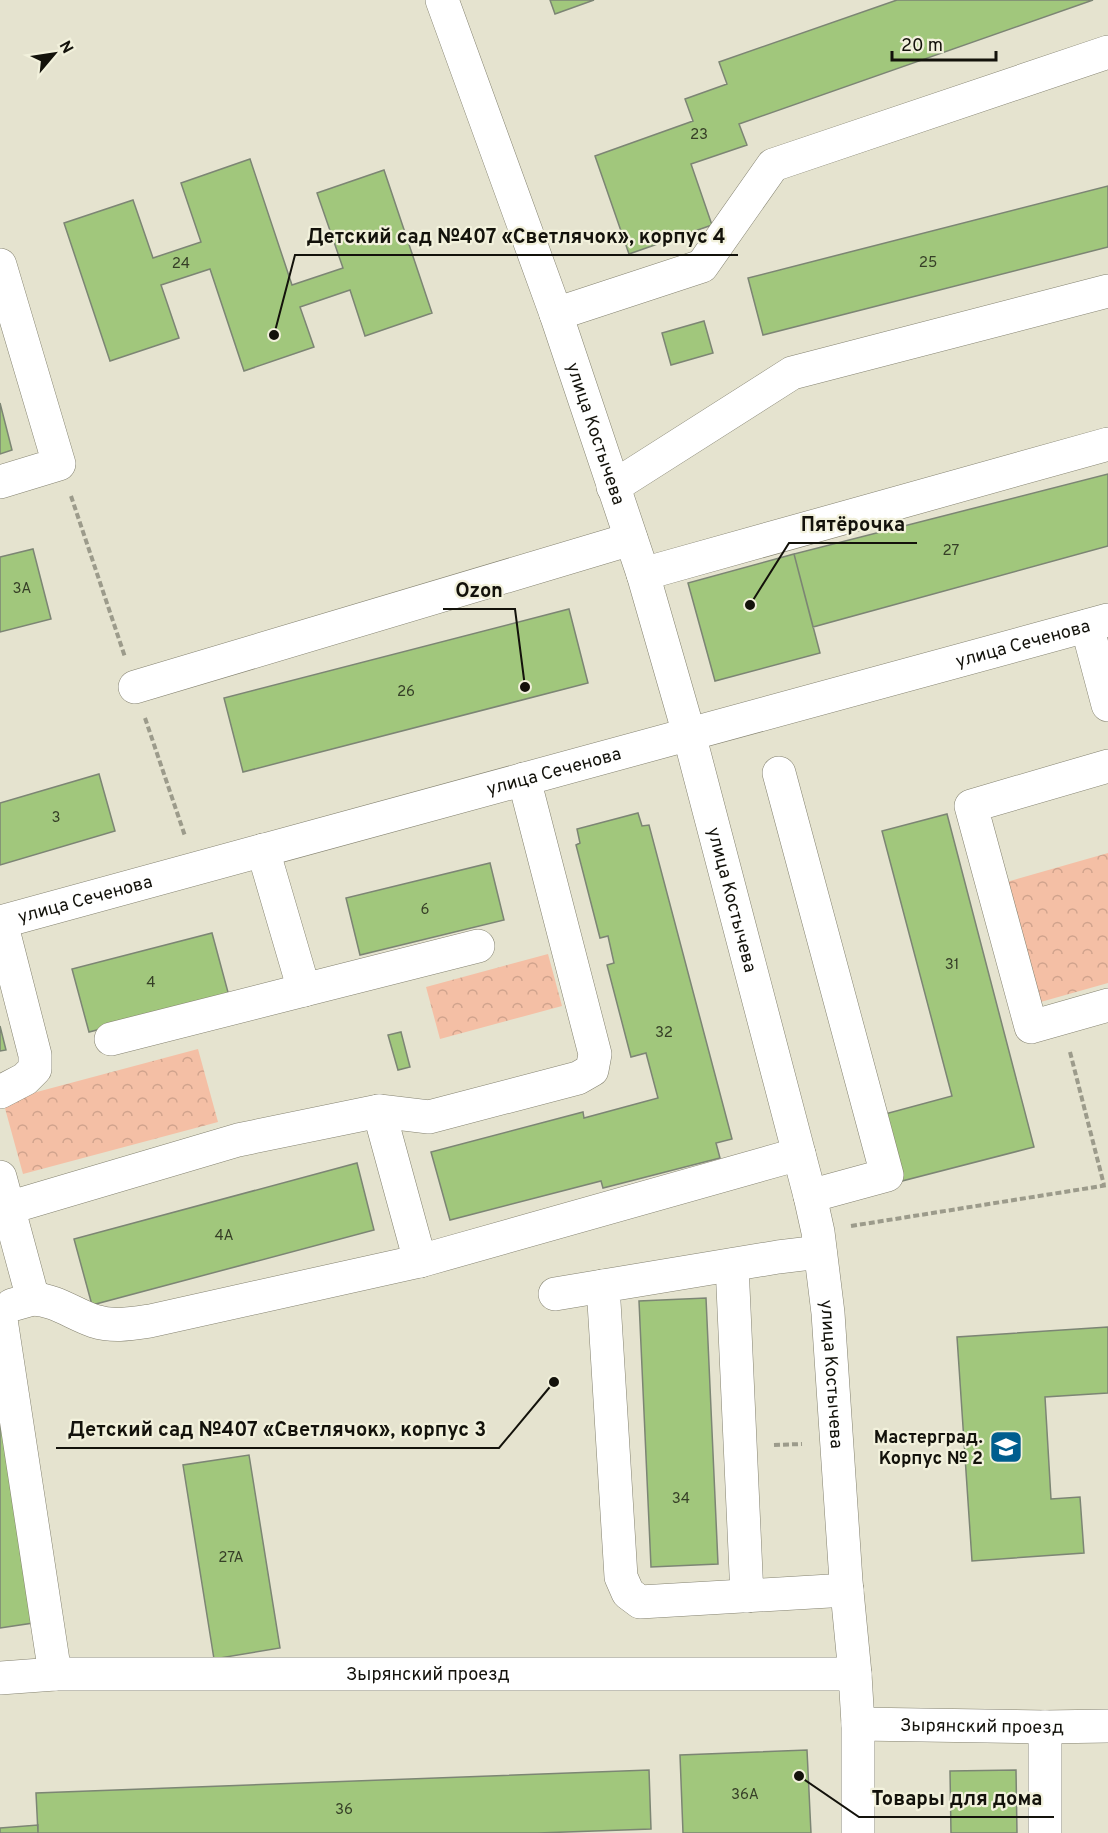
<svg xmlns="http://www.w3.org/2000/svg" width="1108" height="1833" font-family="Overpass,sans-serif">
<style>
.park{fill:url(#park-crowns)}
.building{fill:#a1c77c;stroke:#7c8574;stroke-width:1.5}
.lines{fill:none;stroke-linecap:round;stroke-linejoin:round}
.minor-casing{stroke:#848270;stroke-width:34}
.path{stroke:#9c9b8b;stroke-width:4;stroke-dasharray:6 3;stroke-linecap:butt}
.minor{stroke:#fff;stroke-width:33}
.labels{text-anchor:middle;stroke-width:4.5;stroke-linejoin:round;paint-order:stroke}
.number-label{font-size:15px;fill:#363f27}
.street-label{font-size:18px;fill:#13120b;stroke:#f2f1dc}
.poi-label{font-size:18px;font-weight:bold;fill:#13120b;stroke:#f2f1dc;text-anchor:end}
.leader{fill:none;stroke:#13120b;stroke-width:2}
.callout-dot{fill:#13120b;stroke:#f2f1dc;stroke-width:2}
.callout-label{font-size:20px;text-anchor:middle;font-weight:bold;fill:#13120b;stroke:#f2f1dc;stroke-width:4.5;stroke-linejoin:round;paint-order:stroke}
</style>
<defs>
<pattern id="park-crowns" width="20" height="18" patternUnits="userSpaceOnUse" patternTransform="scale(1.5)"><rect width="20" height="18" fill="#f4bfa5"/><path d="M2 6a3 3 0 1 1 6 0M12 15a3 3 0 1 1 6 0" fill="none" stroke="#d0a38d"/></pattern>
</defs>
<rect width="100%" height="100%" fill="#e5e3cf"/>
<!-- park -->
<path class="park" d="M1108,853V983L1037,1003L1003,883Z
M548,954L562,1006L440,1039L426,987Z
M198,1049L218,1122L23,1174L3,1101Z"/>
<!-- building -->
<path class="building" d="M550,0H594L555,14Z
M897,0H1093L739,124L747,145L691,164L712,225L629,254L595,156L693,121L685,99L727,84L719,62Z
M250,159L292,285L343,268L317,193L384,170L432,313L365,336L350,290L300,307L314,347L244,371L210,269L161,285L179,338L110,361L64,223L133,200L153,258L201,242L181,183Z
M1108,186V247L763,335L748,278Z
M704,321L713,353L671,365L662,333Z
M0,403L12,450L0,454Z
M1108,474V546L813,627L794,554Z
M33,549L51,619L0,632V557Z
M794,554L820,653L715,681L688,583Z
M569,609L588,683L243,772L224,698Z
M99,774L115,831L0,865V803Z
M638,813L642,826L649,825L732,1139L716,1143L720,1158L603,1188L601,1181L450,1220L431,1152L583,1112L584,1118L658,1098L646,1053L631,1057L607,965L614,963L608,936L600,938L576,845L580,843L577,829Z
M947,814L1034,1147L902,1181L885,1114L952,1096L882,831Z
M490,863L504,920L360,955L346,898Z
M212,933L229,996L89,1032L72,969Z
M0,1026L6,1050L0,1051Z
M401,1032L410,1067L398,1070L388,1035Z
M357,1163L374,1230L92,1305L74,1239Z
M706,1298L718,1564L651,1567L639,1301Z
M1108,1327V1393L1045,1397L1051,1499L1080,1497L1084,1553L972,1561L957,1337Z
M0,1405L33,1623L0,1628Z
M249,1455L280,1648L214,1659L183,1465Z
M807,1750L811,1833H683L680,1755Z
M649,1770L651,1829L538,1833H38L36,1793Z
M1016,1770L1017,1833H951L950,1771Z
M38,1825V1833H0V1828Z"/>
<g class="lines">
<defs>
<g id="minor">
<path id="s1" d="M442,0L556,314L643,574L689,734L810,1196L818,1232L828,1313L846,1581L855,1674L858,1724V1833"/>
<path d="M0,265L59,464L0,482"/>
<path d="M556,314L702,266L773,165L1108,52"/>
<path d="M613,487L792,373L1108,291"/>
<path d="M643,574L1108,444"/>
<path d="M1087,626L1108,705"/>
<path d="M135,687L631,539"/>
<path d="M1108,766L971,806L1031,1027L1108,1005"/>
<path d="M779,773L887,1175L810,1196"/>
<path d="M263,850L304,990L478,946"/>
<path id="s2" d="M0,922L1108,620"/>
<path d="M111,1039L304,990"/>
<path d="M0,1092L25,1079L35,1069V1055L1,922"/>
<path d="M379,1111L429,1117L578,1078L592,1070L595,1054L524,779"/>
<path d="M0,1177L33,1299L12,1305"/>
<path d="M8,1208L238,1140L379,1111L420,1261L799,1154"/>
<path d="M820,1252L778,1257L603,1286L621,1577L628,1593L640,1602L847,1590"/>
<path d="M732,1265L747,1596"/>
<path d="M555,1294L603,1286"/>
<path d="M33,1299C56,1300 73,1314 94,1321C113,1327 130,1324 150,1321L420,1261"/>
<path d="M0,1313L55,1674"/>
<path id="s3" d="M0,1678L55,1674H855"/>
<path id="s4" d="M858,1724L1045,1727L1108,1726"/>
<path d="M1045,1727V1833"/>
</g>
</defs>
<!-- minor casing -->
<use href="#minor" class="minor-casing"/>
<!-- path -->
<path class="path" d="M71,496L125,657
M145,718L185,836
M1070,1052L1104,1185
M851,1226L1108,1185
M774,1445L802,1444"/>
<!-- minor -->
<use href="#minor" class="minor"/>
</g>
<!-- icons -->
<defs>
<symbol id="school-square" viewBox="-11 -11 22 22"><rect x="-9" y="-9" width="18" height="18" rx="4" fill="#005e8e" stroke="#f2f1dc"/><path d="M0-5L7-2L0 1L-7-2ZM-4 1L0 2.5L4 1V4Q0 6-4 4Z" fill="#fff"/></symbol>
</defs>
<g fill-rule="evenodd">
<use href="#school-square" x="987" y="1428" width="38" height="38"/>
</g>
<g class="labels">
<!-- number labels -->
<g class="number-label">
<text x="699" y="139">23</text>
<text x="928" y="267">25</text>
<text x="181" y="268">24</text>
<text x="951" y="555">27</text>
<text x="22" y="593">3А</text>
<text x="406" y="696">26</text>
<text x="56" y="822">3</text>
<text x="425" y="914">6</text>
<text x="952" y="969">31</text>
<text x="151" y="987">4</text>
<text x="664" y="1037">32</text>
<text x="224" y="1240">4А</text>
<text x="681" y="1503">34</text>
<text x="231" y="1562">27А</text>
<text x="745" y="1799">36А</text>
<text x="344" y="1814">36</text>
</g>
<!-- street labels -->
<g class="street-label">
<text dy="6" stroke="none"><textPath href="#s1" startOffset="460">улица Костычева</textPath></text>
<text dy="6" stroke="none"><textPath href="#s2" startOffset="1060">улица Сеченова</textPath></text>
<text dy="6" stroke="none"><textPath href="#s2" startOffset="574">улица Сеченова</textPath></text>
<text dy="6" stroke="none"><textPath href="#s2" startOffset="88">улица Сеченова</textPath></text>
<text dy="6" stroke="none"><textPath href="#s1" startOffset="946">улица Костычева</textPath></text>
<text dy="6" stroke="none"><textPath href="#s1" startOffset="1432">улица Костычева</textPath></text>
<text dy="6" stroke="none"><textPath href="#s3" startOffset="428">Зырянский проезд</textPath></text>
<text dy="6" stroke="none"><textPath href="#s4" startOffset="124">Зырянский проезд</textPath></text>
</g>
<!-- poi labels -->
<g class="poi-label">
<text x="983" y="1443">Мастерград.<tspan x="983" dy="21">Корпус № 2</tspan></text>
</g>
</g>
<!-- callouts -->
<path class="leader" d="M274 335L295 255H738M750 605L789 543H917M525 687L515 609H443M554 1382L499 1448H56M799 1776L859 1817H1054"/>
<g class="callout-dot">
<circle cx="274" cy="335" r="6"/>
<circle cx="750" cy="605" r="6"/>
<circle cx="525" cy="687" r="6"/>
<circle cx="554" cy="1382" r="6"/>
<circle cx="799" cy="1776" r="6"/>
</g>
<g class="callout-label">
<text x="516" y="243">Детский сад №407 «Светлячок», корпус 4</text>
<text x="853" y="531">Пятёрочка</text>
<text x="479" y="597">Ozon</text>
<text x="277" y="1436">Детский сад №407 «Светлячок», корпус 3</text>
<text x="957" y="1805">Товары для дома</text>
</g>
<!-- north arrow -->
<g transform="translate(54 54) rotate(61)" stroke="#f2f1dc" stroke-width="4.5" paint-order="stroke">
<path d="M0-4.5L10 22L0 15L-10 22Z" fill="#13120b"/>
<text y="-9" font-size="16" font-weight="bold" text-anchor="middle" fill="#13120b">N</text>
</g>
<!-- scale -->
<path d="M892 51v9h104v-9" fill="none" stroke="#13120b" stroke-width="3"/>
<text x="901" y="51" font-size="18" fill="#13120b" stroke="#f2f1dc" stroke-width="4.5" paint-order="stroke">20 m</text>
</svg>
